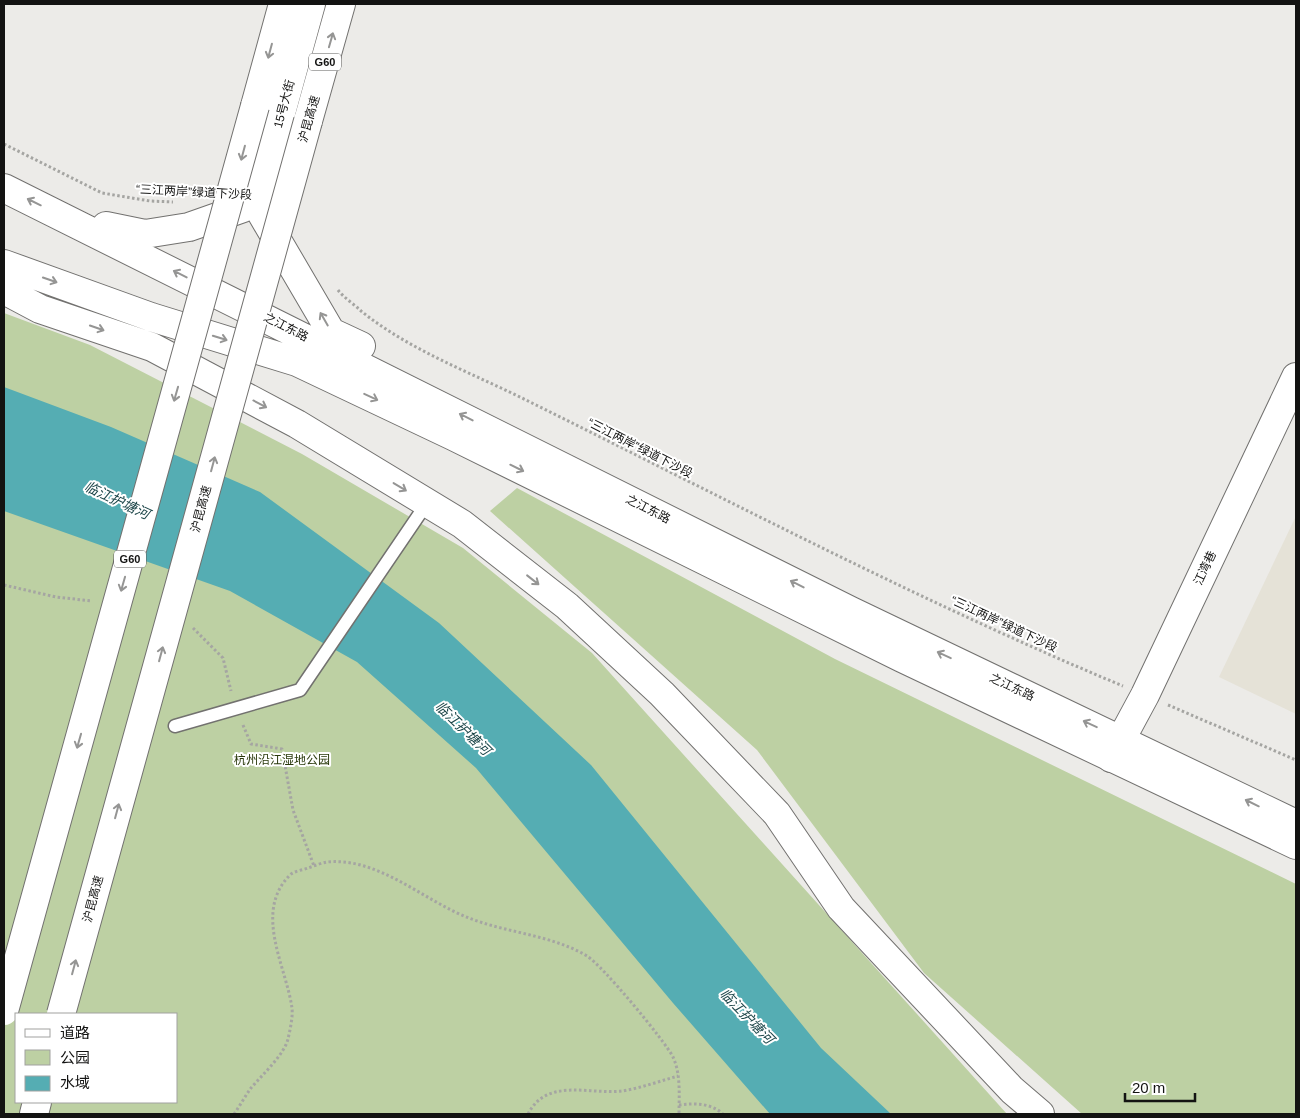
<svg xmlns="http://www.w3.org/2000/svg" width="1300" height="1118" font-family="Helvetica,'Noto Sans SC',sans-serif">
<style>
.built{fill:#e5e2d7}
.green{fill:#bdd0a3;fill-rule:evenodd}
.water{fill:#55adb3}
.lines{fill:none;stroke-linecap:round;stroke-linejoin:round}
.service-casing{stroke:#72716f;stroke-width:15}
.tertiary-casing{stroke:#72716f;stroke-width:30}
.secondary-casing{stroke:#72716f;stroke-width:30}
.motorway-casing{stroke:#72716f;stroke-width:30}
.path{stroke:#a5a5a2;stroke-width:3;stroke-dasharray:2.5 2.5;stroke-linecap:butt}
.service{stroke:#fff;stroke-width:12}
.tertiary{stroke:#fff;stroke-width:28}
.secondary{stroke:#fff;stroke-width:28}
.motorway{stroke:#fff;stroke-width:28}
.motorway-bridge-casing{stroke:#72716f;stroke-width:30;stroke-linecap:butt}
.motorway-bridge{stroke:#fff;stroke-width:28}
.oneway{stroke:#959594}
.labels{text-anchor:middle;stroke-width:4;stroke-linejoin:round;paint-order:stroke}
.shield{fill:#fff;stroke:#5a5a59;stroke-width:1}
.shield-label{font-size:11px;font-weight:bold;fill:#131312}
.street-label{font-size:12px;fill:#131312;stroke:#fff}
.park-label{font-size:12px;fill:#29380b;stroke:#fff}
.water-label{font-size:14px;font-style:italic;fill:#1e474a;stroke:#fff}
</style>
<rect width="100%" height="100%" fill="#ecebe8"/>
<!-- built -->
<path class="built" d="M1296,516V714L1219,677Z"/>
<!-- green -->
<path class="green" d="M4,313L90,345L302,454L463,548L592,653L1007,1114H4ZM16,1014H176V1102H16Z
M517,488L835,659L1296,884V1114H1082L924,973L757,750L490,511Z"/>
<!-- water -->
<path class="water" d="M4,387L111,427L260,492L439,623L591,765L821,1048L891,1114H770L673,1003L476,768L357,662L230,591L4,511Z"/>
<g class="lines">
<defs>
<path id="service" d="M175,726L300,690L427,503"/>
<path id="tertiary" d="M1111,758L1145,695L1296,377"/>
<path id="secondary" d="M4,188L851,611L1296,824
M256,204L331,332L361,346
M256,204L311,4
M106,226L145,234L189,227L243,208
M4,264L151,317L297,362L453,436L902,658L1296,845
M4,290L40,309L152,347L297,424L462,524L567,606L662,694L777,814L841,908L1012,1090L1040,1114"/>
<path id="motorway" d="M255,106L283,4
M308,121L341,4
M34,1114L37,1102"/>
</defs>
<!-- service casing -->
<use href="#service" class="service-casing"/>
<!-- tertiary casing -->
<use href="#tertiary" class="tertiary-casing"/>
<!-- secondary casing -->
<use href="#secondary" class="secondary-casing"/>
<!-- motorway casing -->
<use href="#motorway" class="motorway-casing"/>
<!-- path -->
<path class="path" d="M4,144L102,193L150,201L173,202
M338,290C344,298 354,304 361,311C412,352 475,374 532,403C728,500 921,602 1123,686
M4,585L56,597L92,601
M193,628L223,658L231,691
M1168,705L1296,760
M243,725L251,744L282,749L293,810L314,866
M679,1105C695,1103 711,1103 723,1114
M234,1114C240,1106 245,1096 251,1088C262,1075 284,1055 288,1039C290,1030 293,1017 292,1008C286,966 253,912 290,875C294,871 303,870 308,868C314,866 321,863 327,862C379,857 424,901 469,918C507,933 552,935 587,956C602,965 665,1041 673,1057C681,1074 679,1096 679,1114
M528,1114C547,1077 590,1095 622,1091C641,1088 660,1081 678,1076"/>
<!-- service -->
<use href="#service" class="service"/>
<!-- tertiary -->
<use href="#tertiary" class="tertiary"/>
<!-- secondary -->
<use href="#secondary" class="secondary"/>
<!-- motorway -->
<use href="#motorway" class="motorway"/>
<defs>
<path id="motorway-bridge" d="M4,1011L255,106
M61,1014L308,121"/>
</defs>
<!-- motorway-bridge casing -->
<use href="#motorway-bridge" class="motorway-bridge-casing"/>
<!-- motorway-bridge -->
<use href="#motorway-bridge" class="motorway-bridge"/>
</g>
<!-- one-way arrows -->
<defs><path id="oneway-shaft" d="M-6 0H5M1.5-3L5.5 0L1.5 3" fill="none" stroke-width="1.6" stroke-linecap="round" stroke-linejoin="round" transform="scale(1.25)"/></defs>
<g class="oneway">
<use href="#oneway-shaft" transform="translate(331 40) rotate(-74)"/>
<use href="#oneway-shaft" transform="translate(270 51) rotate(105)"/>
<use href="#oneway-shaft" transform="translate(243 153) rotate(105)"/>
<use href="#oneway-shaft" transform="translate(34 202) rotate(-154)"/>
<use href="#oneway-shaft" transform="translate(180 274) rotate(-153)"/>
<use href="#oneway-shaft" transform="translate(50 280) rotate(19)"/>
<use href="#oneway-shaft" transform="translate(324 319) rotate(-120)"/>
<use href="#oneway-shaft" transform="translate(97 328) rotate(19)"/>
<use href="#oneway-shaft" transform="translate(220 338) rotate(17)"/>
<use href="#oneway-shaft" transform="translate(176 394) rotate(106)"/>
<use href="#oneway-shaft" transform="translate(371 397) rotate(25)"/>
<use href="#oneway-shaft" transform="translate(260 404) rotate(28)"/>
<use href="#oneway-shaft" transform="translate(466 417) rotate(-153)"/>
<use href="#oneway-shaft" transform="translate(213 464) rotate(-75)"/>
<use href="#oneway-shaft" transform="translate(517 468) rotate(26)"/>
<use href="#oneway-shaft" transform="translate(400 487) rotate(31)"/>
<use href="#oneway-shaft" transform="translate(533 580) rotate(38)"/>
<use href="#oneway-shaft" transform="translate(123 584) rotate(106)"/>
<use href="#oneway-shaft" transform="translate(797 584) rotate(-153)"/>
<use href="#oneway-shaft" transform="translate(161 654) rotate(-75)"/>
<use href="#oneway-shaft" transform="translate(944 655) rotate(-155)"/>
<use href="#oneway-shaft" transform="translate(1090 724) rotate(-155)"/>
<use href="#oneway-shaft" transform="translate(79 741) rotate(106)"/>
<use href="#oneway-shaft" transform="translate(1252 803) rotate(-154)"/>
<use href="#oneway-shaft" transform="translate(117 811) rotate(-75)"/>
<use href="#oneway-shaft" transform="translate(74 967) rotate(-75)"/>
</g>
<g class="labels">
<!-- shield labels -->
<g class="shield">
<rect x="309" y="53.5" width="32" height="17" rx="4"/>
<rect x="114" y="550.5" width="32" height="17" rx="4"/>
</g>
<g class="shield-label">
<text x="325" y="66">G60</text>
<text x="130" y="563">G60</text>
</g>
<!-- street labels -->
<g class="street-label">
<text transform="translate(284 104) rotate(-75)" y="4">15号大街</text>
<text transform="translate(309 119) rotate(-74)" y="4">沪昆高速</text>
<text transform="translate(194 192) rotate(3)" y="4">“三江两岸”绿道下沙段</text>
<text transform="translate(286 327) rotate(27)" y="4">之江东路</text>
<text transform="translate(640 448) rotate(27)" y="4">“三江两岸”绿道下沙段</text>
<text transform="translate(201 509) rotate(-75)" y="4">沪昆高速</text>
<text transform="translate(648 509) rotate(27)" y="4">之江东路</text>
<text transform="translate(1205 568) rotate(-65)" y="4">江湾巷</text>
<text transform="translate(1004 624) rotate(25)" y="4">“三江两岸”绿道下沙段</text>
<text transform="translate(1012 687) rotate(25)" y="4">之江东路</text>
<text transform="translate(93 899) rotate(-75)" y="4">沪昆高速</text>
</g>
<!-- park labels -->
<g class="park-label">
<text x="282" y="764">杭州沿江湿地公园</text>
</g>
<!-- water labels -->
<g class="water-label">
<text transform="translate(117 500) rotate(25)" y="5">临江护塘河</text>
<text transform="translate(463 728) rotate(44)" y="5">临江护塘河</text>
<text transform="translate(747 1016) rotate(46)" y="5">临江护塘河</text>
</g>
</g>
<!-- border -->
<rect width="1300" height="1118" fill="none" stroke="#131312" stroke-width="10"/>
<!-- legend -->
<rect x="15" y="1013" width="162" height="90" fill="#ffffff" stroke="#a1a1a0"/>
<rect x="25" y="1029" width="25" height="8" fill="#ffffff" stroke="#a1a1a0"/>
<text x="60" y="1038" font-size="15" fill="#131312">道路</text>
<rect x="25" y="1050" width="25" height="15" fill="#bdd0a3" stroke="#a1a1a0"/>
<text x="60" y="1063" font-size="15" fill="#131312">公园</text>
<rect x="25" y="1076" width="25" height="15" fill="#55adb3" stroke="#a1a1a0"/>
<text x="60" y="1088" font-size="15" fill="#131312">水域</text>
<!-- scale -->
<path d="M1125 1093v8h70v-8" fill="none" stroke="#131312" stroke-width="2.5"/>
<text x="1132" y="1093" font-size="15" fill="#131312" stroke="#ffffff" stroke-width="4" paint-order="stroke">20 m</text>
</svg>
